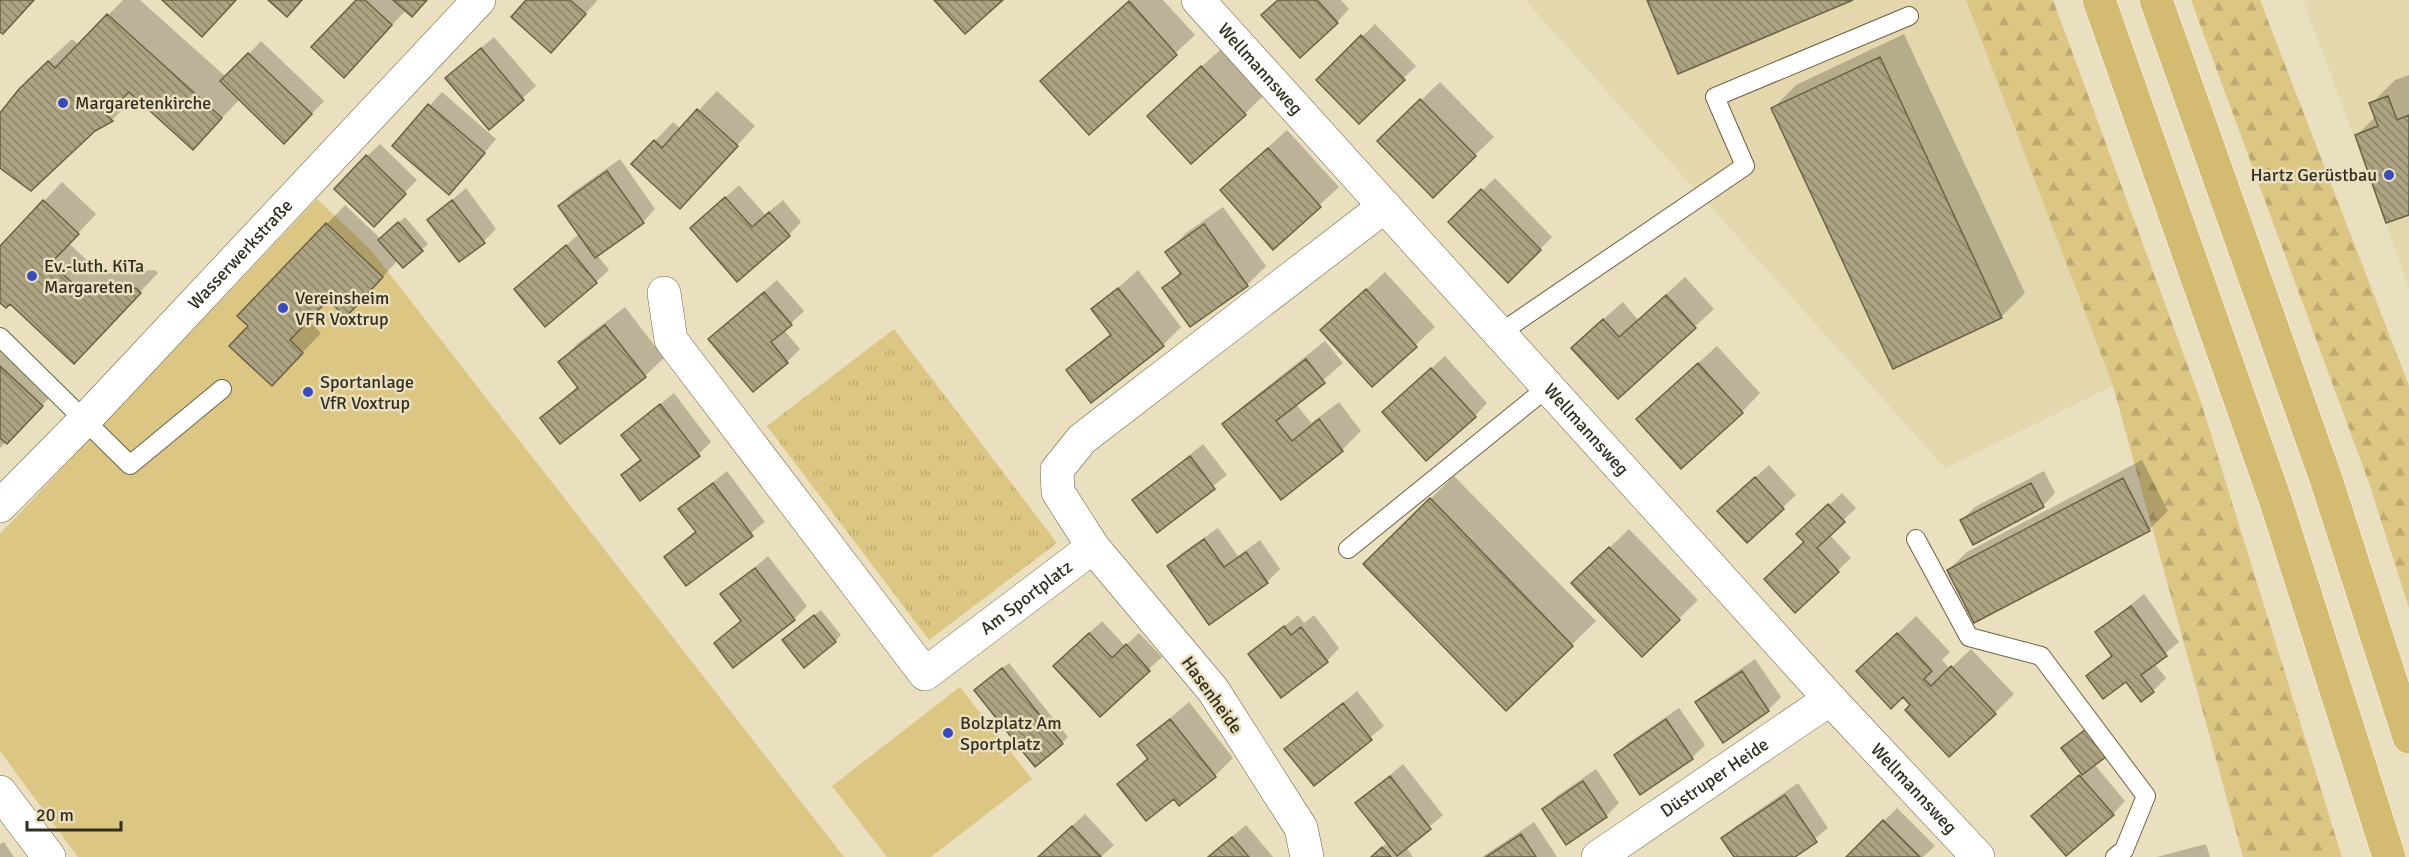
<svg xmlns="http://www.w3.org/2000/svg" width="2409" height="857" font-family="Signika,sans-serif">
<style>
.built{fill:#e4d7ae}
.grass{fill:url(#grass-tufts)}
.forest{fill:url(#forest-firs)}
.green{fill:#dcc683}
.shadow{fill:#0003}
.building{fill:url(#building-back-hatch);stroke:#6b6143;stroke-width:1.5}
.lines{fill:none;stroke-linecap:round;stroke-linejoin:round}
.service-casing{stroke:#6b6143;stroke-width:20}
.minor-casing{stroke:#6b6143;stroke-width:34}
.motorway-casing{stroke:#fff;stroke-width:34}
.service{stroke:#fff;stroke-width:18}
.minor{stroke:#fff;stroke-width:33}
.motorway{stroke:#d3bb72;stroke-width:33}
.poi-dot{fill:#3a49bc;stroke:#eadfbe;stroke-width:2}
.labels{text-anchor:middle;stroke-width:5;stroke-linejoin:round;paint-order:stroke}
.street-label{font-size:18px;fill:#322e21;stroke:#eadfbe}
.poi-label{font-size:18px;fill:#322e21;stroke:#eadfbe;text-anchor:start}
</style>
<defs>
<pattern id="grass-tufts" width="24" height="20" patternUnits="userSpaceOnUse" patternTransform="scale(1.5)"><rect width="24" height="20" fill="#dcc683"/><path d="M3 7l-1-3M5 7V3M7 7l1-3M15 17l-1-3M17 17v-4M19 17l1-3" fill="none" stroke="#bdaa71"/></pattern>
<pattern id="forest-firs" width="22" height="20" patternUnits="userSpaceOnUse" patternTransform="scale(1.5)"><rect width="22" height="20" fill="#dcc683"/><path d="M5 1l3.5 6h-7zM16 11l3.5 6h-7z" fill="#bdaa71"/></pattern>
<pattern id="building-back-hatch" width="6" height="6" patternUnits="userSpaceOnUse" patternTransform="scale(1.5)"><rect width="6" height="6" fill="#ada383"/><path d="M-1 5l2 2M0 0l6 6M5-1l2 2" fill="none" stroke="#8d856b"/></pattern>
</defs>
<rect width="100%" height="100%" fill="#eadfbe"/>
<!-- built -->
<path class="built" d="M1525,0H1966L2113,386L1945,468Z
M2303,0H2409V289L2386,223Z"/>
<!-- grass -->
<path class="grass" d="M894,329L1057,543L929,640L767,426Z"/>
<!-- forest -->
<path class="forest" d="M1966,0H2053L2200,399L2342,857H2243L2113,386Z
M2191,0H2260L2409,386V608L2369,483Z"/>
<!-- green -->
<path class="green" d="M317,199L371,250L844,857H78L0,751V534Z
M960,687L1032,779L931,857H887L832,786Z"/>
<!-- shadow -->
<path class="shadow" d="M123,0H140L226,77L261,41L324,101L297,129L240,99L193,148L136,96L112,120L94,130L0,167V116L44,65L72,39L79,45Z
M358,0H427L406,10L357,63Z
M528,0H596L597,1L563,38Z
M1131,0H1163L1195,35L1089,133L1061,63Z
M1278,0H1341L1349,9L1337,22Z
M1375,24L1416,66L1359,122L1318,80Z
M1904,34L2025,293L2001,317L1773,108L1796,85Z
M494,37L536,86L489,128L460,66Z
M1221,49L1263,96L1245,114L1168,97Z
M2409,75V213L2357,135L2376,116L2371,104L2395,80Z
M1440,82L1494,137L1475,155L1379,141Z
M717,91L755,126L698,188L633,164L673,122L681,129Z
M442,92L496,139L462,180L394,146Z
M1287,130L1339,187L1274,247L1222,190Z
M380,144L417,180L374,224L367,156Z
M620,159L655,209L643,222L597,255L609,270L596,282L516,289L579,234L559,206L572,193Z
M1495,178L1552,237L1508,281L1450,222Z
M62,182L96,214L69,243L101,274L155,270L158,273L92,343L10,302L0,301V248Z
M739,185L765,215L783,200L801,222L789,235L692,228Z
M466,188L496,229L484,241L429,220Z
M345,205L381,239L405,217L428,244L403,266L398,260L365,297L328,299L308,320L321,333L290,366L239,316Z
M1223,207L1266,266L1247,285L1164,288L1181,271L1167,252L1186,233Z
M1138,270L1181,327L1163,345L1068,370L1111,333L1093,310Z
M1385,272L1435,327L1372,385L1341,312Z
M1685,277L1714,309L1618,397L1592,329L1623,302L1638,320Z
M777,280L804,311L784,330L800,349L787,362L710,339Z
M625,307L664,358L645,376L542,418L578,386L560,362L578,343Z
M0,329L60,387L0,448Z
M1325,341L1343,363L1296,404L1311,423L1339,402L1361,431L1342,450L1281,498L1224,424L1243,406Z
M1717,346L1760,393L1742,412L1657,401Z
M1445,356L1487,403L1475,416L1397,400Z
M674,393L711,442L699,454L622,475L641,458L623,435Z
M1203,444L1227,475L1157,531L1134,501Z
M2142,460L2168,511L2149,530L1975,621L1948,570L1967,552Z
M1769,465L1796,495L1747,541L1732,498Z
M727,471L765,522L686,584L666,557L696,530L680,509Z
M2044,471L2055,493L2043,506L1962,520L1975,507Z
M1454,476L1596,621L1506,709L1388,540Z
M1842,493L1856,508L1829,534L1851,558L1795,611L1811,522Z
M1218,528L1238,556L1260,540L1280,569L1267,582L1210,623L1169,566L1182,553Z
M1629,529L1698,600L1643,654L1592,565Z
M768,556L807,606L794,619L716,643L742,620L722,595Z
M2144,594L2179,642L2154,663L2166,678L2153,691L2127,680L2088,676L2113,654L2097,632Z
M821,610L841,635L835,641L790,634Z
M1298,615L1304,623L1314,615L1339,648L1327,661L1250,654Z
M1916,616L1950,652L1942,660L1950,669L1971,649L2014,694L1995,713L1912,705L1877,653Z
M1102,621L1125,646L1139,633L1162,657L1100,714L1068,653Z
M1755,659L1781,697L1768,710L1697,703L1710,690Z
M1009,663L1068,737L1062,743L982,684Z
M1357,691L1384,726L1314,784L1286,749Z
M1189,702L1233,758L1215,776L1174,797L1119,784L1148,757L1139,745Z
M1679,708L1705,745L1692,758L1616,755L1628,743Z
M1403,764L1443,815L1406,847L1413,857H1372L1388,842L1357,803Z
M2094,764L2125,801L2113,814L2033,816Z
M1596,769L1619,803L1606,816L1567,843L1544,809L1557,796Z
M1798,783L1828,828L1792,857H1736L1723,838L1736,826Z
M1897,808L1935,846L1923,857H1848Z
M1085,814L1114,845L1101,857H1039Z
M1534,822L1557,857H1482Z
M1246,825L1273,857H1208Z
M4,842L14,857H0V844Z
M2206,844L2210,857H2157Z"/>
<!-- building -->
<path class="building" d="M0,0H34L3,34L0,32Z
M162,0H236L202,37Z
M268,0H302L287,17Z
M356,0H365L392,25L344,78L311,47Z
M393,0H427L412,17Z
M526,0H570L586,14L551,53L511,17Z
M934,0H1003L965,34Z
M1278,0H1317L1338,23L1300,58L1261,15Z
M1647,0H1853L1678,74Z
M1129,1L1177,55L1089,135L1040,81Z
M107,14L222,118L193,150L129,92L106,115L113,121L95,131L31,191L0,168V113L19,89L48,61L55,68Z
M1361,35L1405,80L1359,124L1316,80Z
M481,48L524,100L489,130L445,78Z
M248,53L312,114L284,144L220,81Z
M1880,57L2002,318L1893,369L1771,108Z
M1201,66L1246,115L1191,164L1147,116Z
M2388,96L2397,120L2409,115V215L2386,223L2355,135L2378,126L2369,103Z
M1420,99L1476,156L1433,198L1377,141Z
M428,104L485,153L449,195L392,146Z
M697,109L738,146L680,209L631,164L654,140L662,148Z
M1268,148L1321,207L1273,250L1220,190Z
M366,155L406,194L374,227L334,189Z
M607,171L644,223L595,258L558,206Z
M1481,189L1541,250L1508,283L1448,222Z
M725,197L752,227L769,212L790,236L737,282L690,228Z
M43,200L79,234L51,263L82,292L136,288L141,293L74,364L10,304L6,308L0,303V246Z
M452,200L485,243L459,262L427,220Z
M398,222L423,251L403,268L378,240Z
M326,223L383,277L346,317L328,300L290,340L303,353L272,386L229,346L248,326L237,316Z
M1204,224L1248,286L1190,327L1162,288L1181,274L1165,252Z
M566,245L597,283L545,327L514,289Z
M1118,288L1164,346L1091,403L1066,370L1111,335L1091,309Z
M1366,289L1417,347L1372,387L1320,330Z
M764,292L792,325L771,342L788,363L753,392L708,339Z
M1666,295L1696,328L1618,399L1571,348L1603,319L1619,337Z
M605,325L646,377L560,444L540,418L578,388L558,362Z
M1306,359L1325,383L1276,421L1292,441L1319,419L1343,451L1281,500L1222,424Z
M1698,363L1743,413L1681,469L1636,419Z
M0,366L43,406L7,444L0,438Z
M1431,368L1476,417L1426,461L1382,412Z
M660,404L700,456L640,501L621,475L641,460L621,435Z
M1190,456L1215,489L1157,533L1132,500Z
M1755,477L1784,509L1747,543L1717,511Z
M2123,478L2150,531L1974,623L1947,570Z
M713,483L753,536L686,586L664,557L696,532L678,509Z
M2031,483L2044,507L1973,545L1960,520Z
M1430,498L1573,646L1506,711L1363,564Z
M1828,504L1845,522L1817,548L1839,572L1795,613L1764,579L1804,542L1796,534Z
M1204,539L1224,567L1246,552L1268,583L1209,625L1167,566Z
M1609,547L1680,620L1642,657L1571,583Z
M755,568L795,620L733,668L714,643L741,621L720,594Z
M2131,606L2167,656L2141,675L2154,692L2141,702L2126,682L2103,699L2086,676L2112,656L2095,632Z
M814,615L836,642L804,668L782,640Z
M1284,626L1291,635L1301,627L1328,662L1281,698L1248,654Z
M1089,633L1112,658L1126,644L1150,671L1100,717L1053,666Z
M1897,633L1932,671L1924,679L1931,686L1951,666L1996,714L1949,757L1905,710L1910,705L1903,697L1891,709L1856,671Z
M1002,668L1063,744L1035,767L974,690Z
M1742,671L1769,711L1723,743L1695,702Z
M1343,703L1372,740L1314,786L1284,749Z
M1170,719L1216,777L1179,806L1174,799L1146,821L1117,784L1148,759L1137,745Z
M1666,719L1693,759L1640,795L1614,755Z
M2086,729L2107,756L2082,775L2061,748Z
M2079,775L2114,815L2066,856L2031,816Z
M1390,776L1431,829L1397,856L1355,803Z
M1583,781L1607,817L1566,845L1542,809Z
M1785,795L1817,842L1795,857H1734L1721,838Z
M1883,820L1920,857H1846Z
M1072,826L1101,857H1038Z
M1521,834L1536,857H1486Z
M1232,837L1249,857H1208Z
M1382,847L1391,857H1371Z"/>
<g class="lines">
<defs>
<path id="service" d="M1500,333L1745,166L1715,97L1909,16
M0,337L130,465L222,389
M1916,539L1969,637L2041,656L2146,796L2124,850L2115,857
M1348,549L1548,387"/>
<g id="minor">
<path id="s1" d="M1198,0L1830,699L1978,857"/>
<path id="s2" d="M664,293L671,340L925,674L1093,547"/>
<path id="s3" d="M0,506L84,421L479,0"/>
<path d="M0,792L49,857"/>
<path d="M1307,857L1301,828L1213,690L1093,547L1058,492L1057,470L1082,439L1385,206"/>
<path id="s4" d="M1598,857L1830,699"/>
</g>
<path id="motorway" d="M2099,0L2276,502L2389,857
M2156,0L2326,479L2409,737"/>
</defs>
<!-- service casing -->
<use href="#service" class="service-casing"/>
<!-- minor casing -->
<use href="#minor" class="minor-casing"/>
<!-- motorway casing -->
<use href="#motorway" class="motorway-casing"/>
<!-- service -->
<use href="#service" class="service"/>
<!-- minor -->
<use href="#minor" class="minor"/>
<!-- motorway -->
<use href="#motorway" class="motorway"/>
</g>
<!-- markers -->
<g class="poi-dot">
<circle cx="63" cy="103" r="6"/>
<circle cx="2389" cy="175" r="6"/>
<circle cx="32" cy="276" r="6"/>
<circle cx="283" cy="308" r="6"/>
<circle cx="308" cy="392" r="6"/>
<circle cx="948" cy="733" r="6"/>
</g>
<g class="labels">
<!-- street labels -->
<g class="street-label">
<text dy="6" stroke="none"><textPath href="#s1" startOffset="93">Wellmannsweg</textPath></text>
<text dy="6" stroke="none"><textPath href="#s3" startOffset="348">Wasserwerkstraße</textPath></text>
<text dy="6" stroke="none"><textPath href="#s1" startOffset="579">Wellmannsweg</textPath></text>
<text dy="6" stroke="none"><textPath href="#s2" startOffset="594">Am Sportplatz</textPath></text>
<text transform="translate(1212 695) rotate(54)" y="6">Hasenheide</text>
<text dy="6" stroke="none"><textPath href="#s4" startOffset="141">Düstruper Heide</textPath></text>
<text dy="6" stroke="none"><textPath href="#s1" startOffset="1065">Wellmannsweg</textPath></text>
</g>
<!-- poi labels -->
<g class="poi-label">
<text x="75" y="109">Margaretenkirche</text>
<text x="2377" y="181" text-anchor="end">Hartz Gerüstbau</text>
<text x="44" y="272">Ev.-luth. KiTa<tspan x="44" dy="21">Margareten</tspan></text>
<text x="295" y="304">Vereinsheim<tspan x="295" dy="21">VFR Voxtrup</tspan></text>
<text x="320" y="388">Sportanlage<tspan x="320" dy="21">VfR Voxtrup</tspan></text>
<text x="960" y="729">Bolzplatz Am<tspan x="960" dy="21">Sportplatz</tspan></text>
</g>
</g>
<!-- scale -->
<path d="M27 821v9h94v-9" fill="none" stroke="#322e21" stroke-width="3"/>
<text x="36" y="821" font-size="18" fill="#322e21" stroke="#eadfbe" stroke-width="4.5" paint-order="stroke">20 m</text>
</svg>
